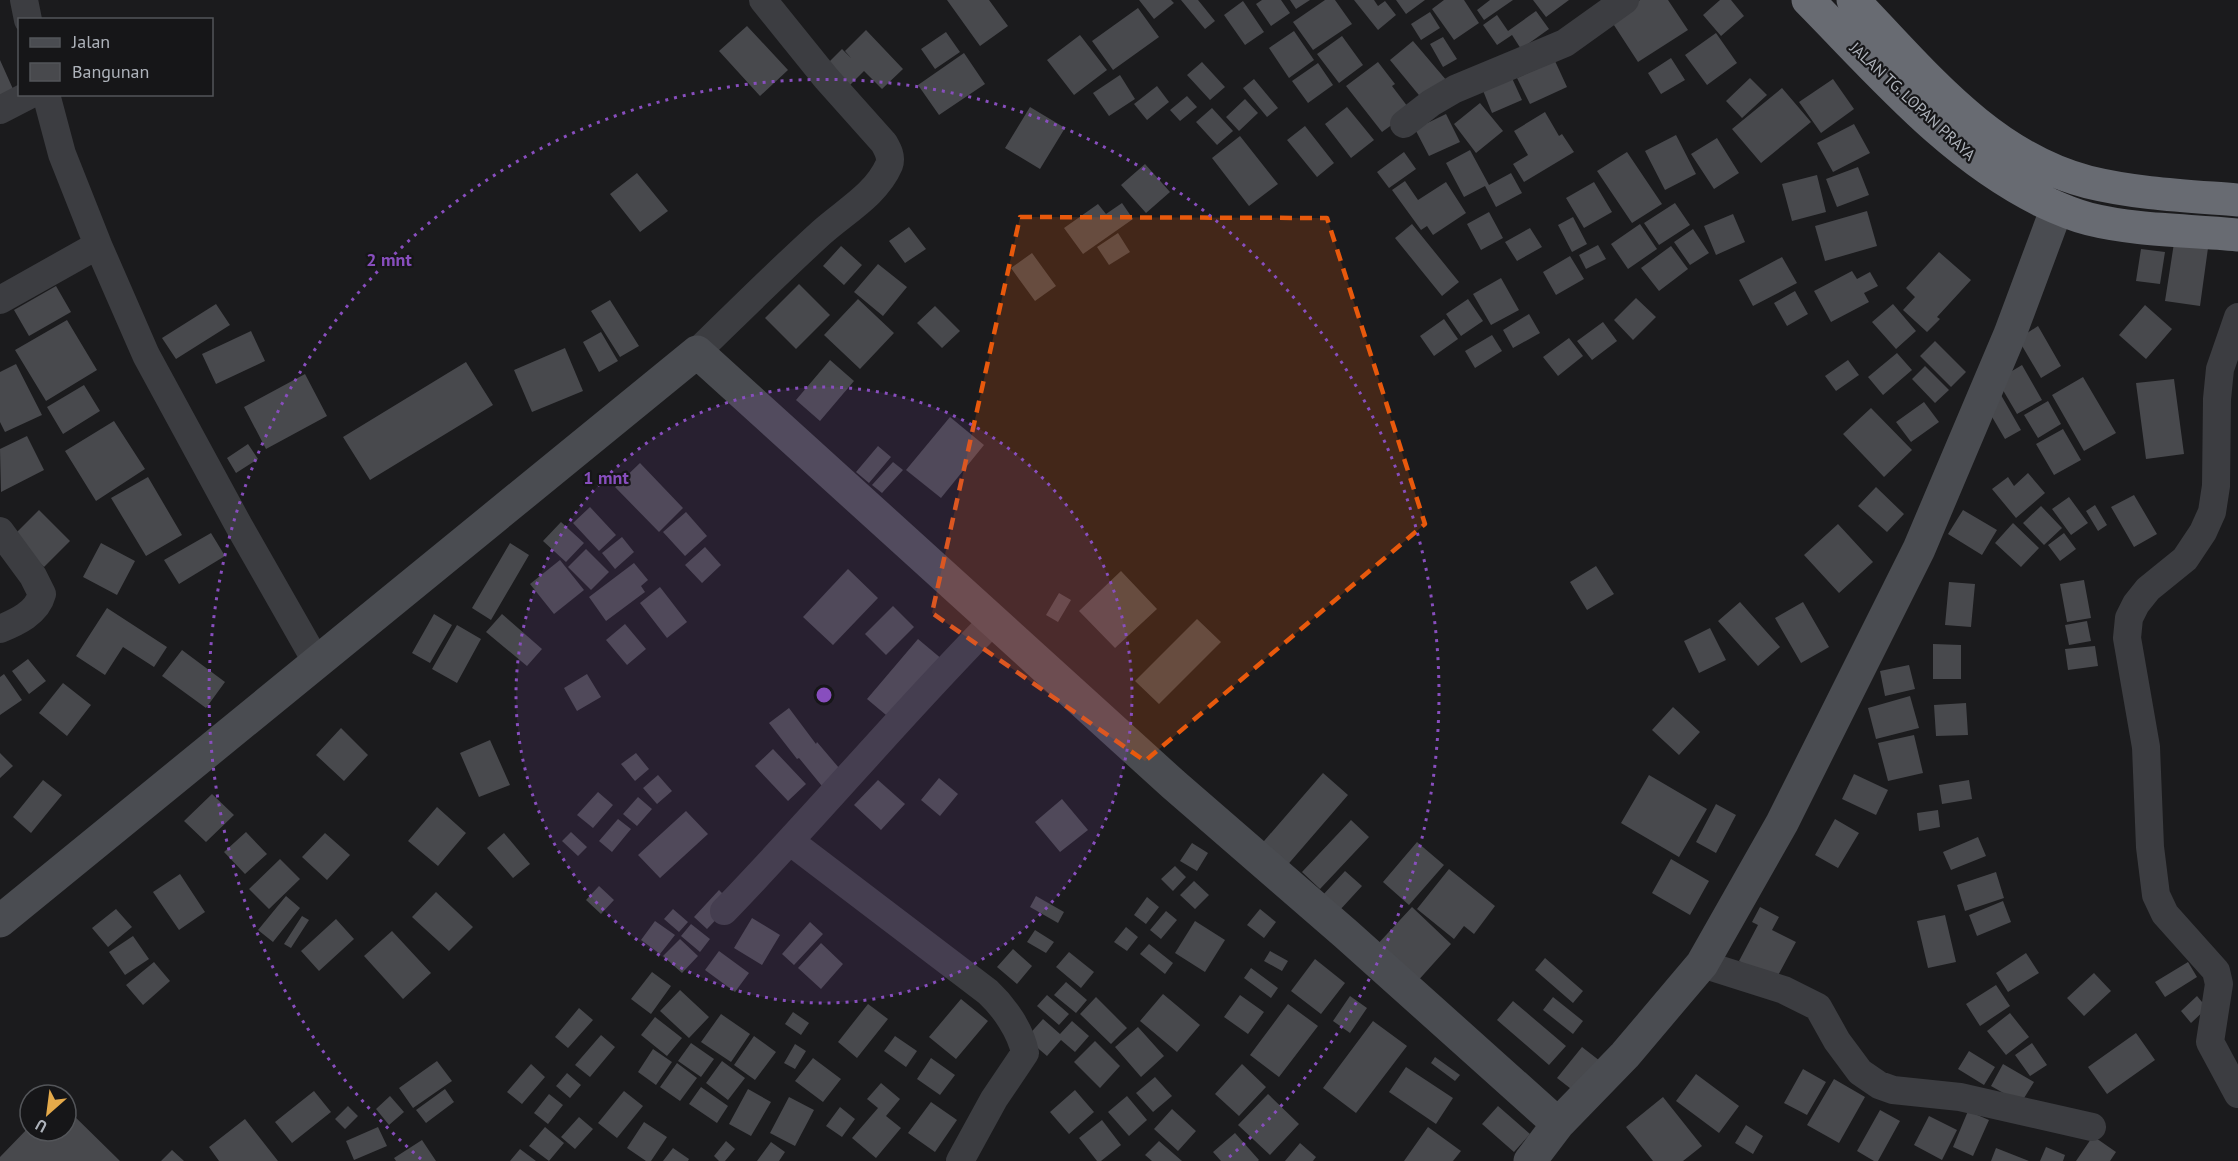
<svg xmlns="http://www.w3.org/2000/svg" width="2238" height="1161" font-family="'PT Sans',sans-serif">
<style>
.building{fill:#48494d}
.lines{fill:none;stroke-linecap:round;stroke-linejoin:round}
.street{stroke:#3c3d41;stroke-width:28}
.secondary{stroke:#4a4c51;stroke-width:33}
.highway{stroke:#686b72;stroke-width:33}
.marked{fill:#e8590c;fill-opacity:0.2;stroke:#e8590c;stroke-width:4.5;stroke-dasharray:12 8;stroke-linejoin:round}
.ring{fill:none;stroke:#884ebe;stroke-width:3;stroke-dasharray:3 6}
.labels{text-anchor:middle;stroke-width:4.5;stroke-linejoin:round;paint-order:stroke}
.street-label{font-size:16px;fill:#aeb3bb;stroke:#161618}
.centre{fill:#884ebe;stroke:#161618;stroke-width:3}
.ring-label{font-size:18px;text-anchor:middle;font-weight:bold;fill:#884ebe;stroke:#161618;stroke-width:4.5;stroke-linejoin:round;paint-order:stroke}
</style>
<rect width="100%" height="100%" fill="#1b1b1d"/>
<!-- building -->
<path class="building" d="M947,0H989L1008,26L980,46Z
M1139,0H1171L1174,3L1154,19Z
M1181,0H1198L1215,21L1205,29Z
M1262,0H1281L1290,13L1271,26L1256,4Z
M1290,0H1310L1296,9Z
M1325,0H1335L1352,24L1313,50L1293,22Z
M1354,0H1374L1378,6L1385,1L1396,15L1378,30Z
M1396,0H1425L1406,14Z
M1444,0H1464L1479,23L1454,40L1432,9Z
M1490,0H1513L1484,20L1477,10Z
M1533,0H1569L1546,17Z
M1640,0H1668L1688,30L1638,62L1610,19Z
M1720,0H1731L1744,16L1721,36L1703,15Z
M1243,1L1264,32L1245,45L1224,15Z
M1138,8L1159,37L1113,70L1092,41Z
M1536,11L1549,29L1521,49L1512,35L1497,45L1483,25L1497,15L1508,31Z
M1430,12L1440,28L1421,40L1411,24Z
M747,26L788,70L760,96L719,51Z
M866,30L903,69L882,89L864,71L844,91L822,69L842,49L851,58L845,51Z
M1294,31L1314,60L1289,78L1269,48Z
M946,32L960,52L935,69L921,49Z
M1716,33L1737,63L1707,85L1685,55Z
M1080,35L1107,70L1074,95L1047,60Z
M1342,36L1363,65L1339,83L1317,54Z
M1443,37L1457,59L1443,67L1430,44Z
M1413,41L1447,81L1423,100L1390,60Z
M964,53L985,84L939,115L918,85Z
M1671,58L1685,80L1661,94L1648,73Z
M0,60L17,98L0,106Z
M1555,61L1567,87L1530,104L1517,78Z
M1202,62L1225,87L1210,100L1187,75Z
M1378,62L1395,84L1392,86L1411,111L1382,132L1346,86Z
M1318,63L1333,85L1308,103L1292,81Z
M1120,75L1135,99L1109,116L1093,93Z
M1511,76L1522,100L1492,113L1482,88Z
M1750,78L1767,95L1742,118L1726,101Z
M1254,79L1278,108L1267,117L1243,88Z
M1833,79L1854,109L1821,133L1799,102Z
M1157,86L1169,102L1147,120L1134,104Z
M1782,88L1811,122L1761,163L1732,129Z
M1187,96L1197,107L1180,121L1170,110Z
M1245,99L1258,113L1239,131L1226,117Z
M1480,103L1503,131L1476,153L1454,124Z
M1030,107L1065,128L1040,169L1005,148Z
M1347,107L1374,140L1351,158L1325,124Z
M1212,108L1233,131L1217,145L1196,122Z
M1545,112L1559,136L1562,134L1574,152L1524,182L1513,164L1528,155L1514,131Z
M1446,114L1460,142L1429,156L1415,129Z
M1854,124L1870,153L1833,172L1817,143Z
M1305,126L1334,163L1317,177L1287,140Z
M1676,135L1696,174L1665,190L1645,151Z
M1240,136L1278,184L1249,206L1212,158Z
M1717,138L1739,173L1714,189L1691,154Z
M1470,150L1489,185L1511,173L1522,193L1496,207L1485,186L1464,197L1446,163Z
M1404,152L1416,169L1389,188L1377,172Z
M1627,152L1662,204L1632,223L1597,171Z
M1145,164L1170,192L1146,213L1121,185Z
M1858,167L1869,195L1837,207L1826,179Z
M637,173L668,211L640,232L610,194Z
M1817,175L1826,212L1792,221L1782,184Z
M1405,181L1418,200L1446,182L1466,213L1433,235L1427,226L1421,230L1392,190Z
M1594,182L1612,212L1584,228L1566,198Z
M1122,203L1133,219L1083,254L1064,228L1098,204L1106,214Z
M1675,203L1690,225L1659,245L1644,223Z
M1867,211L1877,246L1825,261L1815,226Z
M1489,212L1503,238L1481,250L1467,224Z
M1733,214L1745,242L1716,255L1704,226Z
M1573,217L1587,244L1572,252L1558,225Z
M1412,224L1459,282L1442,296L1395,238Z
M1640,224L1657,249L1628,269L1611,244Z
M909,227L926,249L905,263L889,241Z
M1530,228L1542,247L1517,261L1505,242Z
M1693,229L1709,253L1690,265L1674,242Z
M1118,233L1130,252L1109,265L1097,247Z
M2174,243L2208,248L2200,306L2165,301Z
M1598,245L1606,259L1586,269L1579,255Z
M841,246L862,265L844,285L823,266Z
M1671,246L1688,269L1659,291L1641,268Z
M2141,249L2165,252L2160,284L2136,281Z
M1939,252L1971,280L1937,317L1940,319L1927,332L1903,310L1915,297L1906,288Z
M1032,253L1056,286L1035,301L1011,268Z
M1570,256L1584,279L1556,295L1543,272Z
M1782,257L1797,283L1753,306L1739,280Z
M878,264L907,287L883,316L854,292Z
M1852,271L1857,279L1870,272L1878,286L1864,293L1869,302L1831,322L1814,291Z
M1501,278L1519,310L1491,325L1473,294Z
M799,284L830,315L796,349L765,318Z
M56,286L71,312L29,336L14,310Z
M1795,291L1808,314L1787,326L1774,303Z
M1636,298L1656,317L1633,340L1614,320Z
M858,299L894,333L860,369L824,335Z
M1468,299L1483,321L1461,336L1446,314Z
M610,300L639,346L620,357L591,311Z
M216,304L230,325L176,359L162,338Z
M1893,304L1916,331L1896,349L1872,322Z
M2145,305L2172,329L2146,359L2119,335Z
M935,306L960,331L942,348L917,323Z
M1529,314L1540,333L1513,348L1503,330Z
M1444,319L1458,339L1434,356L1420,336Z
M67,320L97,370L46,401L15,350Z
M1603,322L1617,341L1592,360L1577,341Z
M2038,326L2061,366L2041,378L2018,339Z
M251,331L265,361L216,384L202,354Z
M601,332L618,361L599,372L583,342Z
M1492,335L1502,351L1475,368L1465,351Z
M1569,338L1583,356L1558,376L1543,357Z
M1935,341L1966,372L1951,387L1920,356Z
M565,348L583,391L532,412L514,370Z
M1897,353L1912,370L1883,395L1868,377Z
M830,360L854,381L820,421L796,400Z
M1848,360L1859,375L1836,391L1825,376Z
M466,362L493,405L370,480L343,437Z
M16,364L42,415L5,432L0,422V372Z
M2022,365L2042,400L2017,414L1997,380Z
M1925,366L1949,390L1935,403L1912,379Z
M305,374L327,416L266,449L244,407Z
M2083,377L2116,433L2084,451L2052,395Z
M2174,379L2184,454L2146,459L2136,383Z
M84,385L100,411L63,434L47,407Z
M2001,395L2021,430L2005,439L1985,405Z
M2048,401L2061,424L2038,438L2024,415Z
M1924,402L1939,422L1911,442L1896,422Z
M1871,408L1912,450L1884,477L1843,434Z
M950,417L984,445L941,498L906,470Z
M114,421L145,469L96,501L65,451Z
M2063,429L2081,460L2054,475L2036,444Z
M27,436L44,470L1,492L0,449Z
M248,444L258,459L236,473L227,458Z
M878,446L891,457L869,483L856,472Z
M893,462L903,470L882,493L872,485Z
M640,463L683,508L659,532L615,487Z
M2028,473L2045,493L2016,518L1992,489L2008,477L2014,486Z
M148,477L182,535L146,556L111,498Z
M1876,487L1904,514L1887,532L1858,506Z
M2134,495L2157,534L2134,547L2111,507Z
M2069,497L2088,523L2071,535L2052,509Z
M2095,505L2107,525L2098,531L2086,511Z
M2041,506L2062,528L2044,545L2023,523Z
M590,507L616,535L599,551L573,523Z
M39,510L70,541L44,567L13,536Z
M1963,510L1997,530L1982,555L1948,534Z
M686,512L707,536L685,556L663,532Z
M561,522L584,543L566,562L543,541Z
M2013,523L2039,548L2021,567L1995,543Z
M1838,524L1873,562L1839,593L1804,555Z
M211,533L225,556L179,584L164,560Z
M2064,533L2076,549L2060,561L2048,545Z
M622,537L634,552L615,569L602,553Z
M101,543L135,561L117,595L83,577Z
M510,543L529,555L491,620L472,608Z
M705,547L721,565L702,583L685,565Z
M586,549L609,572L591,590L568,567Z
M560,560L584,590L554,614L530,584Z
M634,563L648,580L641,586L645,592L606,621L589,597Z
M1596,566L1614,594L1587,610L1570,582Z
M848,569L878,598L833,645L803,617Z
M1121,571L1157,609L1115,648L1079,611Z
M2084,580L2091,618L2067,622L2060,584Z
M1949,582L1975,584L1971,627L1945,625Z
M660,587L687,622L667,638L640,603Z
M1059,593L1071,600L1058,622L1046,615Z
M1740,602L1780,647L1758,666L1718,621Z
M1803,602L1829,647L1801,663L1775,618Z
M893,606L914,627L886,655L865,634Z
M107,608L167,647L154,667L123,647L105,675L76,656Z
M434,614L452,625L430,663L412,653Z
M502,614L542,649L527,666L486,632Z
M1197,619L1221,642L1159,704L1135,681Z
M2087,621L2091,641L2069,645L2065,625Z
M625,624L646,649L627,665L606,640Z
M457,625L481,639L457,683L432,669Z
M1710,628L1726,660L1699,673L1684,641Z
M918,639L943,660L892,720L867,699Z
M1933,644L1961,645V679H1933Z
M2095,646L2098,666L2068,670L2065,649Z
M182,650L225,682L206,708L162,676Z
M28,659L46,681L29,694L12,671Z
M1909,665L1915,689L1885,696L1880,671Z
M4,674L22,700L0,715V677Z
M587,674L601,697L577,711L564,688Z
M63,683L91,705L67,736L39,713Z
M1910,696L1919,728L1876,739L1868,708Z
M1966,703L1968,735L1936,736L1934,705Z
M1673,707L1700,732L1679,755L1652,730Z
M789,708L816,744L817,742L845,775L826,791L799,758L797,759L769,723Z
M341,728L368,755L344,781L316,755Z
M1914,735L1923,773L1888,781L1878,743Z
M490,740L510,785L479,797L460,753Z
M773,749L806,784L788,801L755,766Z
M0,753L13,766L0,778Z
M636,753L649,769L635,781L621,764Z
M1323,773L1348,795L1284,869L1258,848Z
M1854,774L1888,790L1876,815L1842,799Z
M658,775L672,791L657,804L643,788Z
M1649,775L1707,809L1679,857L1621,823Z
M939,778L958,794L940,816L921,800Z
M43,780L62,795L31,833L13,817Z
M878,780L905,804L881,830L854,805Z
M1969,780L1972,799L1942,804L1939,785Z
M598,792L613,805L593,828L577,815Z
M212,794L234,815L206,842L184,821Z
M638,797L652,809L637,826L623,814Z
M1062,799L1088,830L1060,852L1035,822Z
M1716,804L1736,815L1716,853L1696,842Z
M437,807L466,833L438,866L408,841Z
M1938,810L1940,827L1919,831L1917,813Z
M686,811L708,834L660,878L638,855Z
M618,819L631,829L612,852L599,841Z
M1835,819L1859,833L1838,868L1815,855Z
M1351,820L1369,837L1320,889L1302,872Z
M246,832L267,854L245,874L224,852Z
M571,832L587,847L578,856L562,841Z
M325,833L350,855L327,880L302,857Z
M504,833L530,864L513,878L487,848Z
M1978,837L1986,856L1951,870L1943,852Z
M1417,842L1444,865L1409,905L1383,882Z
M1192,843L1208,853L1197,871L1180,861Z
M280,859L300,879L269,909L249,889Z
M1671,859L1709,881L1690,915L1652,893Z
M1175,866L1186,877L1173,891L1161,879Z
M1449,869L1495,906L1474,934L1464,926L1454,939L1417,909Z
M1345,871L1362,886L1339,911L1322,896Z
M1996,872L2004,898L1965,911L1957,885Z
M180,874L205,912L179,930L153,892Z
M1194,881L1209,895L1195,909L1180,895Z
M599,886L614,900L601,914L586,900Z
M719,890L732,903L707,929L694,917Z
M436,892L473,927L449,951L412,917Z
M286,896L300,908L273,942L258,930Z
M1036,896L1064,912L1058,923L1030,907Z
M1147,897L1159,907L1146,924L1134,915Z
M2003,901L2011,922L1977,936L1969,915Z
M1412,907L1451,944L1415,984L1375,947Z
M1760,907L1779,917L1772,930L1796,942L1775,981L1739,961L1758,925L1752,922Z
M116,909L132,927L108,947L92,928Z
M673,909L688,922L679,932L664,919Z
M1260,909L1276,922L1264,938L1247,925Z
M1166,911L1177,920L1161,939L1150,930Z
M1945,915L1956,962L1928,968L1917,921Z
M302,916L309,920L291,948L284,944Z
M752,918L780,935L762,965L734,948Z
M336,919L354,939L319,971L301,951Z
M655,921L675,935L660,954L641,940Z
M1195,921L1225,940L1205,972L1175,953Z
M810,922L823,934L794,965L782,954Z
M691,924L710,939L700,952L681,936Z
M1126,927L1138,937L1127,951L1114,942Z
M1035,930L1054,942L1046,953L1027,942Z
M392,931L431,973L403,999L364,956Z
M133,936L149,959L125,975L109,952Z
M680,939L698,956L682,973L663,956Z
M821,943L843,964L821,989L798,968Z
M1149,944L1173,963L1165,974L1140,954Z
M1013,949L1032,966L1017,984L997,967Z
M719,951L749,973L735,992L705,970Z
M1270,951L1288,961L1282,971L1264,961Z
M1069,952L1094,972L1081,988L1056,967Z
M2026,953L2039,973L2008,992L1996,973Z
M1545,958L1583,991L1573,1003L1535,970Z
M1315,959L1345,983L1321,1014L1291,991Z
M154,962L170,981L143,1005L126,985Z
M2188,962L2197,977L2165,997L2155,982Z
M1251,968L1278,988L1271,998L1244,978Z
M652,972L671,986L651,1014L631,999Z
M2094,973L2111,991L2084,1016L2067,998Z
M1066,982L1087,1000L1076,1013L1054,995Z
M1996,985L2010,1006L1980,1026L1966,1004Z
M680,990L709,1017L689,1038L660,1011Z
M1163,994L1200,1025L1177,1052L1140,1021Z
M1047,995L1069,1014L1059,1025L1037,1006Z
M1240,995L1264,1012L1248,1034L1224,1017Z
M1350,996L1367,1008L1350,1033L1333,1021Z
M2197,996L2207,1008L2191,1023L2181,1011Z
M1096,997L1127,1028L1111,1044L1080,1014Z
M1553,997L1583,1021L1573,1034L1543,1010Z
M961,999L988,1021L956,1059L929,1037Z
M1513,1001L1566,1046L1549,1065L1497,1020Z
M868,1004L888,1019L857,1058L838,1042Z
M1288,1004L1318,1026L1279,1077L1250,1055Z
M579,1008L593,1020L568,1048L555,1037Z
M793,1012L809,1023L801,1035L785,1024Z
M2010,1013L2029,1037L2006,1055L1987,1031Z
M721,1014L750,1034L731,1062L701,1042Z
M655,1017L682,1038L667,1056L641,1035Z
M1043,1019L1060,1034L1072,1021L1089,1036L1075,1052L1061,1040L1047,1056L1026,1038Z
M1373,1021L1407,1046L1356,1113L1323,1088Z
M1138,1027L1164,1056L1141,1077L1115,1047Z
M2136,1033L2155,1060L2107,1094L2088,1067Z
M601,1035L615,1047L590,1077L575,1065Z
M754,1036L776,1052L755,1080L734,1065Z
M895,1036L917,1051L906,1067L884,1051Z
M1095,1041L1120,1066L1100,1088L1074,1062Z
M691,1043L714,1059L701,1077L678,1061Z
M2032,1043L2047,1065L2030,1076L2015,1055Z
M795,1044L806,1051L795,1069L784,1063Z
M1582,1047L1600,1061L1575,1092L1557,1078Z
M653,1049L672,1062L656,1085L638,1072Z
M1969,1051L1995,1067L1984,1085L1958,1069Z
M1435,1057L1460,1075L1455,1081L1431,1063Z
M813,1058L841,1079L823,1102L795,1081Z
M931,1058L955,1075L940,1095L917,1079Z
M437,1061L452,1081L413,1108L399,1088Z
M722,1061L745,1078L728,1100L706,1083Z
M677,1063L697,1078L680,1101L660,1087Z
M531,1064L545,1077L522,1104L507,1092Z
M1242,1064L1266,1087L1239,1116L1215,1094Z
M2003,1064L2034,1082L2021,1103L1991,1086Z
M1406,1067L1453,1098L1436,1124L1389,1092Z
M1803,1069L1826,1082L1807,1115L1784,1103Z
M567,1073L581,1085L570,1098L556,1086Z
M1696,1074L1739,1106L1719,1133L1676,1101Z
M1155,1077L1172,1096L1153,1112L1136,1093Z
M1834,1079L1865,1097L1839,1143L1807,1125Z
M881,1083L900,1099L886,1116L901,1128L876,1158L852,1138L878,1108L867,1099Z
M701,1087L728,1106L717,1123L689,1104Z
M445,1089L454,1102L426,1123L416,1110Z
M748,1089L771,1102L751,1136L729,1124Z
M1075,1090L1094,1112L1069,1134L1050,1112Z
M314,1091L331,1112L292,1143L275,1122Z
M624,1091L643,1106L617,1138L598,1123Z
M549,1094L563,1105L548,1124L534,1113Z
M1268,1094L1299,1124L1270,1155L1238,1125Z
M390,1096L404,1112L389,1125L376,1109Z
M1127,1096L1147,1120L1129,1136L1108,1112Z
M789,1097L814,1110L795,1146L770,1133Z
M1663,1097L1702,1146L1683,1161H1653L1626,1127Z
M931,1102L957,1120L935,1152L908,1133Z
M348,1106L358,1116L345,1129L335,1119Z
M1498,1106L1530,1134L1514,1152L1482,1124Z
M840,1107L855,1119L842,1137L826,1126Z
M66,1108L120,1161H0V1157L30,1126V1131H66Z
M1172,1109L1196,1131L1178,1151L1154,1129Z
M1880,1110L1900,1121L1878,1161H1874L1857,1151Z
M1968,1111L1989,1120L1973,1156L1953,1147Z
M1929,1116L1957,1130L1942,1160L1914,1145Z
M579,1117L593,1129L575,1149L561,1137Z
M245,1119L278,1161H219L209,1147Z
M1102,1120L1121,1145L1101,1161H1097L1079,1138Z
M644,1122L667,1137L651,1161H646L627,1148Z
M1746,1125L1763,1136L1753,1154L1735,1143Z
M378,1127L387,1146L354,1160L346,1141Z
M545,1127L564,1143L549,1161L529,1146Z
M1428,1127L1461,1151L1453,1161H1404Z
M1235,1133L1259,1160L1258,1161H1221L1213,1152Z
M2093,1136L2116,1152L2110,1161H2076Z
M422,1140L436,1161H396L394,1158Z
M726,1141L735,1149L725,1161H719L714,1156Z
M1159,1141L1182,1161H1152L1145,1155Z
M771,1142L785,1152L779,1161H757Z
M1300,1143L1316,1157L1313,1161H1285Z
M2046,1147L2065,1155L2063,1161H2040Z
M673,1148L689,1159L688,1161H663Z
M1996,1148L2029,1161H1991Z
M520,1149L536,1161H510Z
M172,1150L184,1161H161Z"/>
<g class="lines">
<!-- street -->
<path class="street" d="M24,0L28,20
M46,94L62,154L98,245L146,355L239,526L316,661
M0,110L31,94
M1404,124L1431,103L1455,89L1565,43L1625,0
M0,300L98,245
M2238,317L2220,369L2217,399L2216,486L2212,512L2203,532L2185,559L2148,589L2136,604L2129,618L2127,638L2146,747L2150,847L2156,895L2165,914L2216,971L2219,984L2210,1042L2238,1094
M697,352C738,312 778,272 821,233C844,212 876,195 889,165C892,157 888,150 884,143L826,78L763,0
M0,531L33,576L42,594C37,613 17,622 0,629
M791,842L988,992C1004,1007 1021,1031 1025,1053L994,1099L960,1161
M724,911C816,816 901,714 994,620
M1702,964L1784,990L1818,1007L1837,1041L1860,1072L1879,1085L1893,1090L1960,1097L2092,1127"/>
<!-- secondary -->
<path class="secondary" d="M0,921L697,352L1173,784L1346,934L1558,1124
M1530,1161L1558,1124L1625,1055L1702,964L1782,823L1919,549L2010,334L2057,208"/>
<!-- highway -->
<path class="highway" d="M1808,0C1880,73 1949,155 2042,201C2057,208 2073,215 2089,219C2137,231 2189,230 2238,235
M1853,0C1922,71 1988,156 2088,182C2137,194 2188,196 2238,200"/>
</g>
<!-- marked area -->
<path class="marked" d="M1020,217L1327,218L1425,524L1145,761L932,613Z"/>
<!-- distance rings -->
<circle cx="824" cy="695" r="308" fill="#884ebe" fill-opacity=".12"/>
<g class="ring">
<circle cx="824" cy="695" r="308"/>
<path d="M421 1159A615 615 0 1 1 1227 1159"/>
</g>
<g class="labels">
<!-- street labels -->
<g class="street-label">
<text transform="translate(1913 101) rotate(43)" y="6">JALAN TG. LOPAN PRAYA</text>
</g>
</g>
<circle cx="824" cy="695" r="9" class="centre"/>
<g class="ring-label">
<text x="389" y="266">2 mnt</text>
<text x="606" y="484">1 mnt</text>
</g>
<!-- legend -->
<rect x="18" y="18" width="195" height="78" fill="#161618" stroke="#535559" stroke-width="1.5"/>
<rect x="30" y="38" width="30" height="9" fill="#4a4c51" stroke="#535559" stroke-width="1.5"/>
<text x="72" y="48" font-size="18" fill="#aeb3bb">Jalan</text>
<rect x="30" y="63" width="30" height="18" fill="#48494d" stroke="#535559" stroke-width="1.5"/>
<text x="72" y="78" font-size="18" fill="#aeb3bb">Bangunan</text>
<!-- north arrow -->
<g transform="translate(48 1113) rotate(208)"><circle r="28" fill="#161618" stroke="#535559" stroke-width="1.5"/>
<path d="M0-4.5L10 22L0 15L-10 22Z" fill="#e5aa4a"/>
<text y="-9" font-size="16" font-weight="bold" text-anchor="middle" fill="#aeb3bb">U</text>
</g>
</svg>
